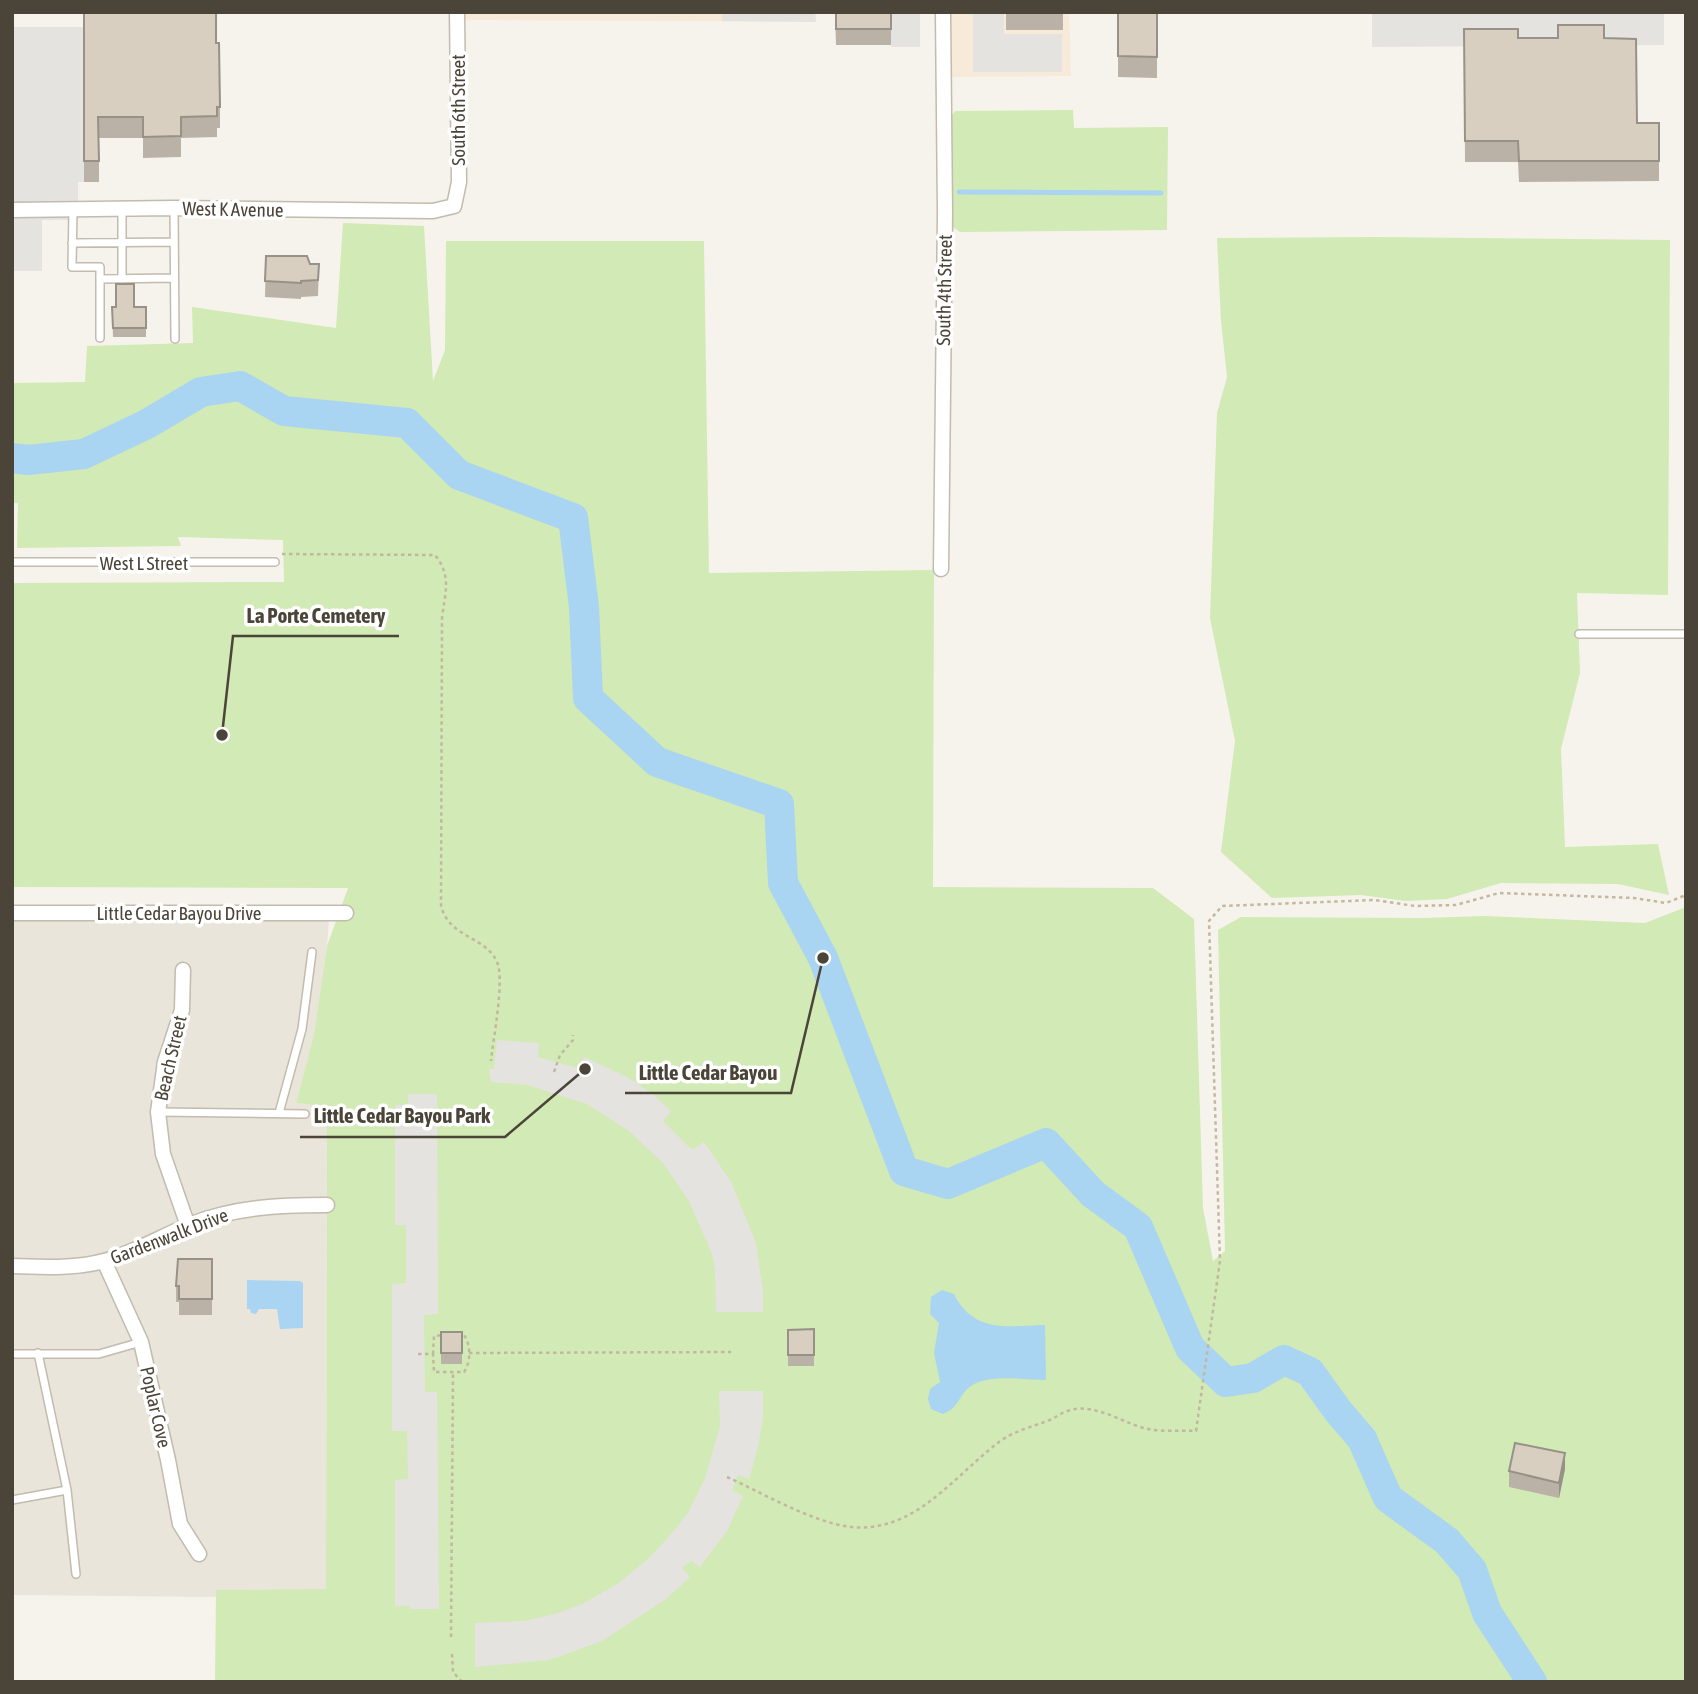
<svg xmlns="http://www.w3.org/2000/svg" width="1698" height="1694" font-family="'Asap Condensed',sans-serif">
<style>
.residential{fill:#eae5da}
.commercial{fill:#f7ead8}
.green{fill:#d2eab5}
.parking{fill:#e5e3e0}
.water{fill:#a9d4f2}
.lines{fill:none;stroke-linecap:round;stroke-linejoin:round}
.stream{stroke:#a9d4f2;stroke-width:5}
.river{stroke:#a9d4f2;stroke-width:30}
.service-casing{stroke:#c2bbae;stroke-width:10}
.minor-casing{stroke:#c2bbae;stroke-width:17}
.path{stroke:#c4b79f;stroke-width:2.5;stroke-dasharray:3.5 3.5;stroke-linecap:butt}
.service{stroke:#fff;stroke-width:7}
.minor{stroke:#fff;stroke-width:14}
.wall{fill:#bab2a6}
.shaded-wall{fill:#979187}
.building{fill:#d8cfc1;stroke:#979187;stroke-width:2}
.labels{text-anchor:middle;stroke-width:7;stroke-linejoin:round;paint-order:stroke}
.street-label{font-size:19px;fill:#4b4439;stroke:#fff}
.leader{fill:none;stroke:#4b4439;stroke-width:2.5}
.callout-dot{fill:#4b4439;stroke:#fff;stroke-width:2.5}
.callout-label{font-size:21px;text-anchor:middle;font-weight:bold;fill:#4b4439;stroke:#fff;stroke-width:7;stroke-linejoin:round;paint-order:stroke}
</style>
<rect width="100%" height="100%" fill="#f6f3ec"/>
<!-- residential -->
<path class="residential" d="M329,919L327,946L314,1034L296,1103L327,1105L326,1590H216V1597L12,1595V921Z"/>
<!-- commercial -->
<path class="commercial" d="M463,12H816V22L463,20Z
M950,12H1069L1071,76L949,77Z"/>
<!-- green -->
<path class="green" d="M1073,110L1074,128L1168,127L1167,230L960,232L951,226V117L955,111Z
M343,223L424,226L433,381L445,350L446,241H704L709,573L934,570L933,887L1153,888L1194,919L1203,1208L1213,1261L1225,1251L1218,930L1241,917L1424,918L1484,916L1645,923L1686,907V1682H215L216,1590L326,1589L327,1106L296,1103L314,1034L327,946L348,888L12,887V583L284,582L283,540L178,537L181,546L17,548L18,503H12V383L85,382L87,346L193,343L192,307L336,328Z
M1375,237L1670,240L1668,595L1577,593L1580,673L1561,749L1565,847L1658,844L1669,895L1618,884L1501,883L1447,899L1405,901L1361,895L1272,898L1221,852L1235,741L1210,618L1217,413L1227,377L1221,321L1217,238Z"/>
<!-- parking -->
<path class="parking" d="M722,12H815L816,22L722,21Z
M891,12H920V47H891Z
M973,12H1004V34H1062V72H973Z
M1372,12H1664V45L1372,47Z
M12,27H84V182H78V220H42V271H12Z
M497,1040L539,1043L538,1057L577,1068L584,1057L627,1077L653,1094L671,1111L663,1121L692,1150L704,1142L731,1182L756,1243L763,1291V1312H716L715,1269L712,1254L689,1201L663,1163L629,1131L587,1104L527,1085L491,1082L489,1069H494Z
M408,1094H437L438,1314L424,1315L425,1392H437L439,1609H410V1606H395V1480L408,1479L407,1431H392V1284L406,1283V1225H395V1105H408Z
M719,1391H763V1418L758,1447L749,1479L738,1475L732,1490L743,1496L727,1531L700,1567L691,1561L682,1568L690,1577L666,1599L602,1641L549,1660L475,1667V1623L524,1621L555,1614L580,1605L616,1585L647,1560L667,1539L688,1513L705,1478L720,1426Z"/>
<!-- water -->
<path class="water" d="M247,1280L300,1281L303,1283V1328L280,1329L277,1309H259L256,1314L251,1313L250,1309H247Z
M942,1290L954,1294C974,1334 1008,1326 1045,1325L1046,1380C1025,1380 993,1374 974,1384C958,1393 961,1407 943,1414L931,1409L928,1399L930,1389L940,1382L934,1353L939,1323L930,1314L931,1297Z"/>
<g class="lines">
<!-- stream -->
<path class="stream" d="M959,192L1161,193"/>
<!-- river -->
<path class="river" d="M12,458L28,460L84,454L147,424L201,392L240,386L284,411L407,423L459,475L573,518L584,607L588,698L657,762L779,804L783,883L823,958L904,1171L948,1184L1046,1143L1093,1194L1138,1227L1190,1348L1226,1382L1253,1378L1284,1360L1310,1372L1338,1411L1362,1439L1388,1498L1447,1541L1472,1570L1487,1613L1532,1682"/>
<defs>
<path id="service" d="M174,208L175,339
M73,210L72,267H100V338
M72,243L174,242
M100,279L174,278
M122,279V209
M12,562H275
M1579,634H1686
M158,1112L305,1114
M279,1113L302,1029L312,952
M38,1353L67,1490L76,1574
M12,1354H99L141,1342
M12,1500L67,1490"/>
<path id="minor" d="M12,210L174,208L433,211L454,206L459,182L457,12
M941,569L945,214L943,12
M12,913H346
M183,970L182,1010L165,1062L158,1112L163,1154L188,1226
M104,1261L141,1342L168,1460L180,1524L199,1554
M12,1266C43,1267 74,1269 104,1261C134,1253 160,1237 189,1225C234,1207 279,1205 327,1205"/>
</defs>
<!-- service casing -->
<use href="#service" class="service-casing"/>
<!-- minor casing -->
<use href="#minor" class="minor-casing"/>
<!-- path -->
<path class="path" d="M282,554L435,555C452,576 445,593 442,618L441,905C448,938 486,936 497,962C505,980 493,1039 491,1061
M554,1072L560,1055L573,1040V1035
M469,1353L731,1352
M418,1354H433L434,1372H464C471,1362 471,1345 464,1335H461
M433,1354L434,1336L444,1335
M727,1477C762,1493 798,1514 835,1524C908,1543 949,1480 999,1442C1015,1430 1033,1427 1052,1419C1058,1416 1064,1411 1071,1410C1096,1403 1124,1424 1148,1429C1163,1432 1180,1430 1196,1431L1220,1261L1209,921L1222,906L1374,900L1415,906L1456,905L1499,893L1634,898L1666,903L1686,895
M451,1637L453,1372
M452,1654L453,1672L462,1682"/>
<!-- service -->
<use href="#service" class="service"/>
<!-- minor -->
<use href="#minor" class="minor"/>
</g>
<!-- wall -->
<path class="wall" d="M84,12L216,43L220,107V128H217V137L181,138V157L143,158V138H99V182H84Z
M835,12H891V45H836Z
M1006,12H1063V30H1006Z
M1118,12H1157V78L1118,77Z
M1464,29L1518,38H1604L1637,123H1659V181L1519,182L1518,162H1465Z
M266,256L310,264H319L318,296L301,297V299L265,297Z
M112,307H146V337H113Z
M212,1259V1315H179V1302H176V1286Z
M814,1329V1366H788V1330Z
M441,1332H462V1364H441Z
M1565,1469L1559,1498L1509,1487V1471Z"/>
<!-- shaded-wall -->
<path class="shaded-wall" d="M1565,1453V1469L1559,1498V1483Z"/>
<!-- building -->
<path class="building" d="M84,12H216V43H219L220,107H217V116L181,117V136L143,137V117H98L99,161H84Z
M836,12H891V29H836Z
M1118,12H1157V57L1118,56Z
M1558,25H1604V38L1636,39L1637,123H1659V161H1519L1518,141H1465L1464,29H1518V38H1558Z
M266,256H307L310,264H319L318,280L301,281V283L265,281Z
M116,284H134V307H146V328H113L112,307H116Z
M178,1259H212V1299H179V1286H176Z
M814,1329V1355H788V1330Z
M441,1332H462V1353H441Z
M1515,1443L1565,1453L1559,1483L1509,1471Z"/>
<g class="labels">
<!-- street labels -->
<g class="street-label">
<text transform="translate(458 110) rotate(-90)" y="7">South 6th Street</text>
<text transform="translate(233 209) rotate(1)" y="7">West K Avenue</text>
<text transform="translate(944 290) rotate(-89)" y="7">South 4th Street</text>
<text x="144" y="570">West L Street</text>
<text x="179" y="920">Little Cedar Bayou Drive</text>
<text transform="translate(170 1058) rotate(-77)" y="7">Beach Street</text>
<text transform="translate(169 1236) rotate(-21)" y="7">Gardenwalk Drive</text>
<text transform="translate(156 1407) rotate(77)" y="7">Poplar Cove</text>
</g>
</g>
<!-- callouts -->
<path class="leader" d="M222 735L233 636H399M823 958L791 1093H625M585 1069L505 1137H300"/>
<g class="callout-dot">
<circle cx="222" cy="735" r="7"/>
<circle cx="823" cy="958" r="7"/>
<circle cx="585" cy="1069" r="7"/>
</g>
<g class="callout-label">
<text x="316" y="623">La Porte Cemetery</text>
<text x="708" y="1080">Little Cedar Bayou</text>
<text x="402" y="1123">Little Cedar Bayou Park</text>
</g>
<!-- border -->
<rect width="1698" height="1694" fill="none" stroke="#4b4439" stroke-width="28"/>
</svg>
